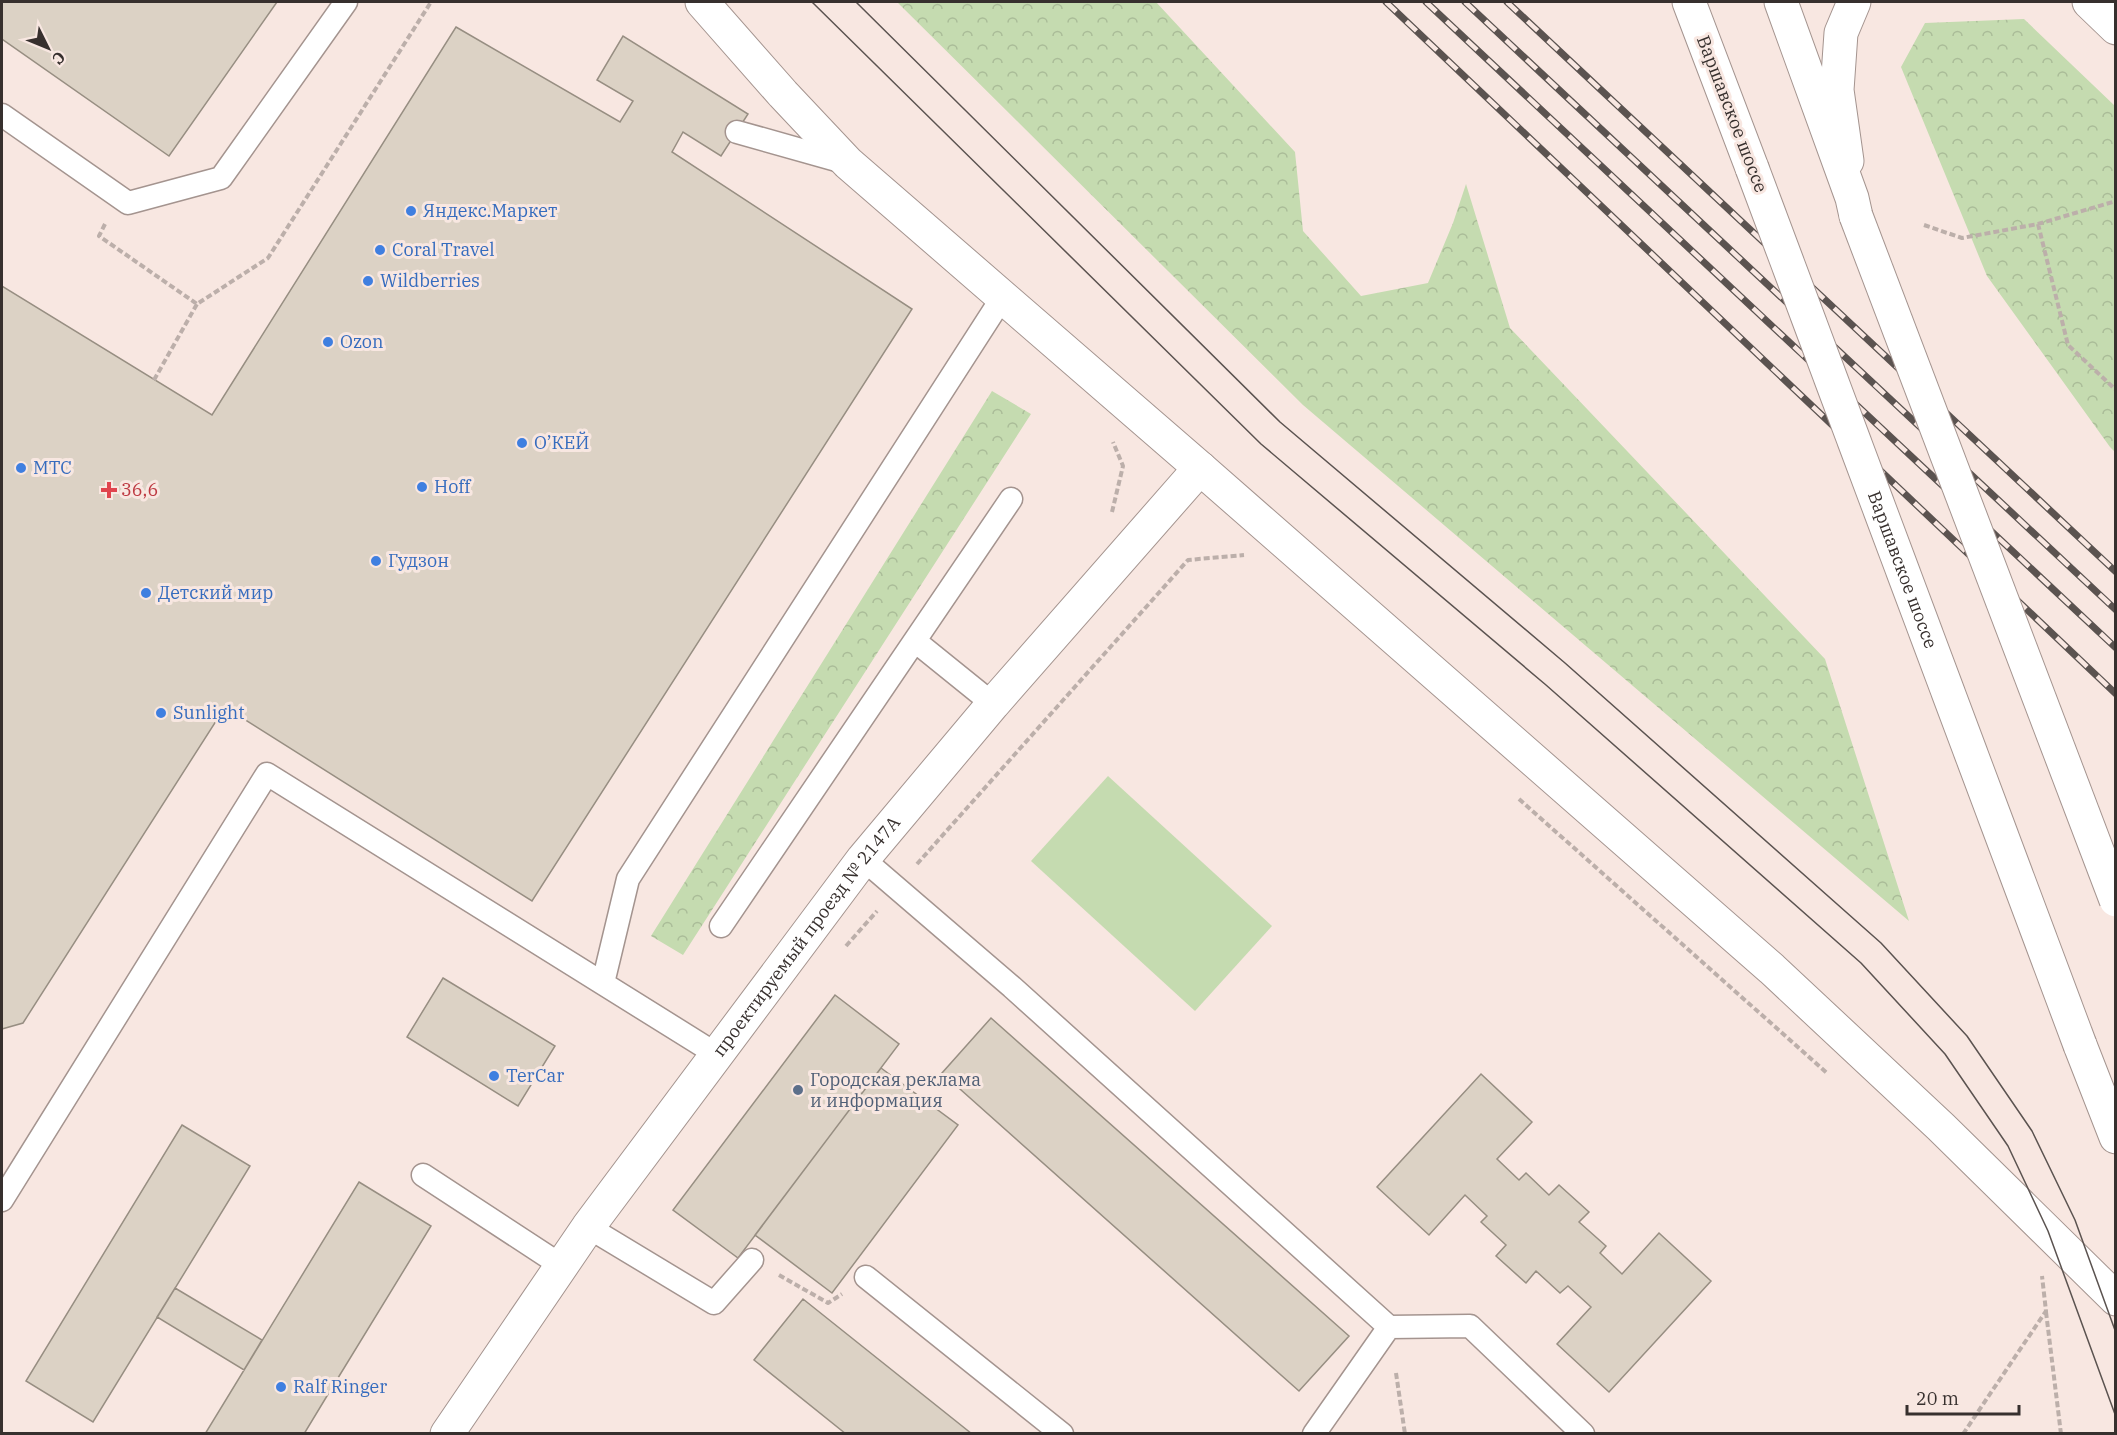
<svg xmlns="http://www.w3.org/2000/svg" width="2117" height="1435" font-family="'IBM Plex Serif',serif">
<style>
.forest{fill:url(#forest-crowns)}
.pitch{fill:#c5dbb0}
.building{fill:#dcd2c5;stroke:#978e82;stroke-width:1.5}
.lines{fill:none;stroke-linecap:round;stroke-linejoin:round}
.service-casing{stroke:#a4948f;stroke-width:25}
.minor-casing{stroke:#a4948f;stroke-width:35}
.tertiary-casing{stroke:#a4948f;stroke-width:35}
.secondary-casing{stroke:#a4948f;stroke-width:35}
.primary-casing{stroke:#a4948f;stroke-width:35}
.path{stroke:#bcafaa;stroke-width:4;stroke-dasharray:6 3;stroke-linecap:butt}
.service{stroke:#fff;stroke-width:22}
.minor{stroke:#fff;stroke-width:33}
.tertiary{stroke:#fff;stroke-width:33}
.secondary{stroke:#fff;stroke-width:33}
.primary{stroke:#fff;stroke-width:33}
.tram{stroke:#5b5350;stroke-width:1.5}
.rail-casing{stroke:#5b5350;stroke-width:7}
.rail{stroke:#f8e7e1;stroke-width:4.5;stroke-dasharray:14;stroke-linecap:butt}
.primary-bridge-casing{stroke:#a4948f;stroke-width:35;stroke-linecap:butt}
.primary-bridge{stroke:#fff;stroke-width:33}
.shop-dot{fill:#3f7fe0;stroke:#f8e7e1;stroke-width:2}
.health-dot{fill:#e0444e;stroke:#f8e7e1;stroke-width:2}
.service-dot{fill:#5c6f8a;stroke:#f8e7e1;stroke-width:2}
.labels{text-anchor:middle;stroke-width:6;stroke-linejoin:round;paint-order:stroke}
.street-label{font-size:18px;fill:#37302e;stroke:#f8e7e1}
.shop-label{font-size:18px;fill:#366cbe;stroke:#f8e7e1;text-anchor:start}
.health-label{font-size:18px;fill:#be3a42;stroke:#f8e7e1;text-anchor:start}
.service-label{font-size:18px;fill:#4e5e75;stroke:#f8e7e1;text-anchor:start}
</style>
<defs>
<pattern id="forest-crowns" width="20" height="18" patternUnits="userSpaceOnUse" patternTransform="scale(1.5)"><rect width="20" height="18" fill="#c5dbb0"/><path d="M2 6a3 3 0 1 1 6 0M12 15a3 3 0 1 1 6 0" fill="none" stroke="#aabc98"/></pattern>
</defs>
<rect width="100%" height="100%" fill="#f8e7e1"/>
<!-- forest -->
<path class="forest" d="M897,2H1156L1295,152L1303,231L1361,296L1428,283L1453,223L1466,184L1510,328L1825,659L1909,921L1303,405Z
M2024,19L2115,106V452L2110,447L1987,276L1901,67L1925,23Z
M992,391L1031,414L683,955L651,936Z"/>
<!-- pitch -->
<path class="pitch" d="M1108,776L1272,926L1195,1011L1031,861Z"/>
<!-- building -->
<path class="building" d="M2,2H277L169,156L2,39Z
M456,27L620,122L633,101L597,80L623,36L748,114L721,156L683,132L672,152L912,309L532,901L225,707L23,1023L2,1029V286L212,415Z
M443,978L555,1046L518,1106L407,1037Z
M835,995L899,1044L738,1258L673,1210Z
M991,1018L1349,1336L1299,1391L942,1073Z
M881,1068L958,1125L832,1293L755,1235Z
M1481,1074L1532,1122L1497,1159L1519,1180L1526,1173L1549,1195L1559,1185L1589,1212L1579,1222L1606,1246L1600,1253L1622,1274L1659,1233L1711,1281L1609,1392L1557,1344L1591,1307L1568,1286L1560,1293L1536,1271L1526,1283L1496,1256L1506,1245L1481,1222L1487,1216L1465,1195L1429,1235L1377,1187Z
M182,1125L250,1166L93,1422L26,1381Z
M359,1182L431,1226L330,1391L304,1434H205Z
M175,1288L262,1340L244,1370L157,1317Z
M803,1299L972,1434H846L754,1360Z"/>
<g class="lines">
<defs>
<path id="service" d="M2,115L128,203L221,178L346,2
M737,132L847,163
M915,641L993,704
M863,859L1012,987L1389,1327
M721,926L1011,499
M603,983L628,879L1002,298
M423,1175L562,1266
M2,1200L267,774L716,1054
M588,1227L714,1303L752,1260
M866,1277L1062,1434
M1314,1434L1389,1327L1470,1326L1583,1434"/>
<g id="minor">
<path id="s1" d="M447,1434L588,1227L863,859L993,704L1200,468"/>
</g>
<path id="tertiary" d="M2089,2L2116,28
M1847,161L1837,90L1841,33L1854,2"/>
<path id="secondary" d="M702,2L783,94L848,163L1200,468L1772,969L1941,1127L2116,1299"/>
<path id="primary" d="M1689,2L1752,168
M1781,2L1852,198L1856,216
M2080,1045L2116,1137"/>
</defs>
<!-- service casing -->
<use href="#service" class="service-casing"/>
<!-- minor casing -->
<use href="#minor" class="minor-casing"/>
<!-- tertiary casing -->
<use href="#tertiary" class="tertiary-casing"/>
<!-- secondary casing -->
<use href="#secondary" class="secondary-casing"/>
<!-- primary casing -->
<use href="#primary" class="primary-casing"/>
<!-- path -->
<path class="path" d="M105,224L99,236L197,304L268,258L431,2
M2038,224L2068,345L2116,390
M1924,225L1962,238L2038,224L2116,201
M154,380L197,304
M1112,512L1123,466L1113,442
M1519,799L1827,1073
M917,864L1188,560L1244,555
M846,946L877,911
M779,1275L828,1303L842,1294
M2046,1312L2061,1434
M1396,1373L1405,1434
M1963,1434L2046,1311L2042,1276"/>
<!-- service -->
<use href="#service" class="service"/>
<!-- minor -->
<use href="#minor" class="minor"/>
<!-- tertiary -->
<use href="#tertiary" class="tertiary"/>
<!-- secondary -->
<use href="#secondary" class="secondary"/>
<!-- primary -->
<use href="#primary" class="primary"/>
<!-- tram -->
<path class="tram" d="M812,2L1261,444L1546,685L1861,963L1945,1054L2008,1146L2048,1231L2116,1417
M856,2L1280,422L1565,663L1881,943L1967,1036L2032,1131L2075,1220L2116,1333"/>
<defs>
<path id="rail" d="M1386,2L2116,694
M1426,2L2116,648
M1465,2L2116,610
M1507,2L2116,572"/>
</defs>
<!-- rail casing -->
<use href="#rail" class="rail-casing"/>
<!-- rail -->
<use href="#rail" class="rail"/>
<defs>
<g id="primary-bridge">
<path id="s2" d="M1752,168L2080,1045"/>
<path d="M1856,216L2116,900"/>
</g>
</defs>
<!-- primary-bridge casing -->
<use href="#primary-bridge" class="primary-bridge-casing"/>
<!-- primary-bridge -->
<use href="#primary-bridge" class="primary-bridge"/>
</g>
<!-- markers -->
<g class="shop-dot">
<circle cx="411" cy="211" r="6"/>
<circle cx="380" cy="250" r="6"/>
<circle cx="368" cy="281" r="6"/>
<circle cx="328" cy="342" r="6"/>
<circle cx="522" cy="443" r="6"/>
<circle cx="21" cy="468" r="6"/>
<circle cx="422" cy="487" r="6"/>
<circle cx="376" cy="561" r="6"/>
<circle cx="146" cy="593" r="6"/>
<circle cx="161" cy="713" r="6"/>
<circle cx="494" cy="1076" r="6"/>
<circle cx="281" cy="1387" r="6"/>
</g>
<path class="health-dot" d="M106 481h6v6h6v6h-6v6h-6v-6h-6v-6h6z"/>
<circle class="service-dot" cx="798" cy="1090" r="6"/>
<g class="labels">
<!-- street labels -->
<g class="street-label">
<text transform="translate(1732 114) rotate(69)" y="6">Варшавское шоссе</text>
<text dy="6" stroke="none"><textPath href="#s2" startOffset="429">Варшавское шоссе</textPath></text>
<text dy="6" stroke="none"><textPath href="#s1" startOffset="614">проектируемый проезд № 2147А</textPath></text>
</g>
<!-- shop labels -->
<g class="shop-label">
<text x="423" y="217">Яндекс.Маркет</text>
<text x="392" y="256">Coral Travel</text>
<text x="380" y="287">Wildberries</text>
<text x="340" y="348">Ozon</text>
<text x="534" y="449">О’КЕЙ</text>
<text x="33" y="474">МТС</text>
<text x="434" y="493">Hoff</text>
<text x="388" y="567">Гудзон</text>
<text x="158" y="599">Детский мир</text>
<text x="173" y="719">Sunlight</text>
<text x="506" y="1082">TerCar</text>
<text x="293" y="1393">Ralf Ringer</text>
</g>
<!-- health labels -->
<g class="health-label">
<text x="121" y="496">36,6</text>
</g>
<!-- service labels -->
<g class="service-label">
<text x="810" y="1086">Городская реклама<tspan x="810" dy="21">и информация</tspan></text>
</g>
</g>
<!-- border -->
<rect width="2117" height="1435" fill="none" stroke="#37302e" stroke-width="6"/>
<!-- north arrow -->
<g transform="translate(48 48) rotate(133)" stroke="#f8e7e1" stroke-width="4.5" paint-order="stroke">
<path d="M0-4.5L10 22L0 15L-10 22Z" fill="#37302e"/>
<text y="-9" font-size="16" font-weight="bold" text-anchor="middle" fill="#37302e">С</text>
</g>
<!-- scale -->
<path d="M1907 1405v9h112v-9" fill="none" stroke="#37302e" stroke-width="3"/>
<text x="1916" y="1405" font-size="18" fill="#37302e" stroke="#f8e7e1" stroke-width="4.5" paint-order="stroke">20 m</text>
</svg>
